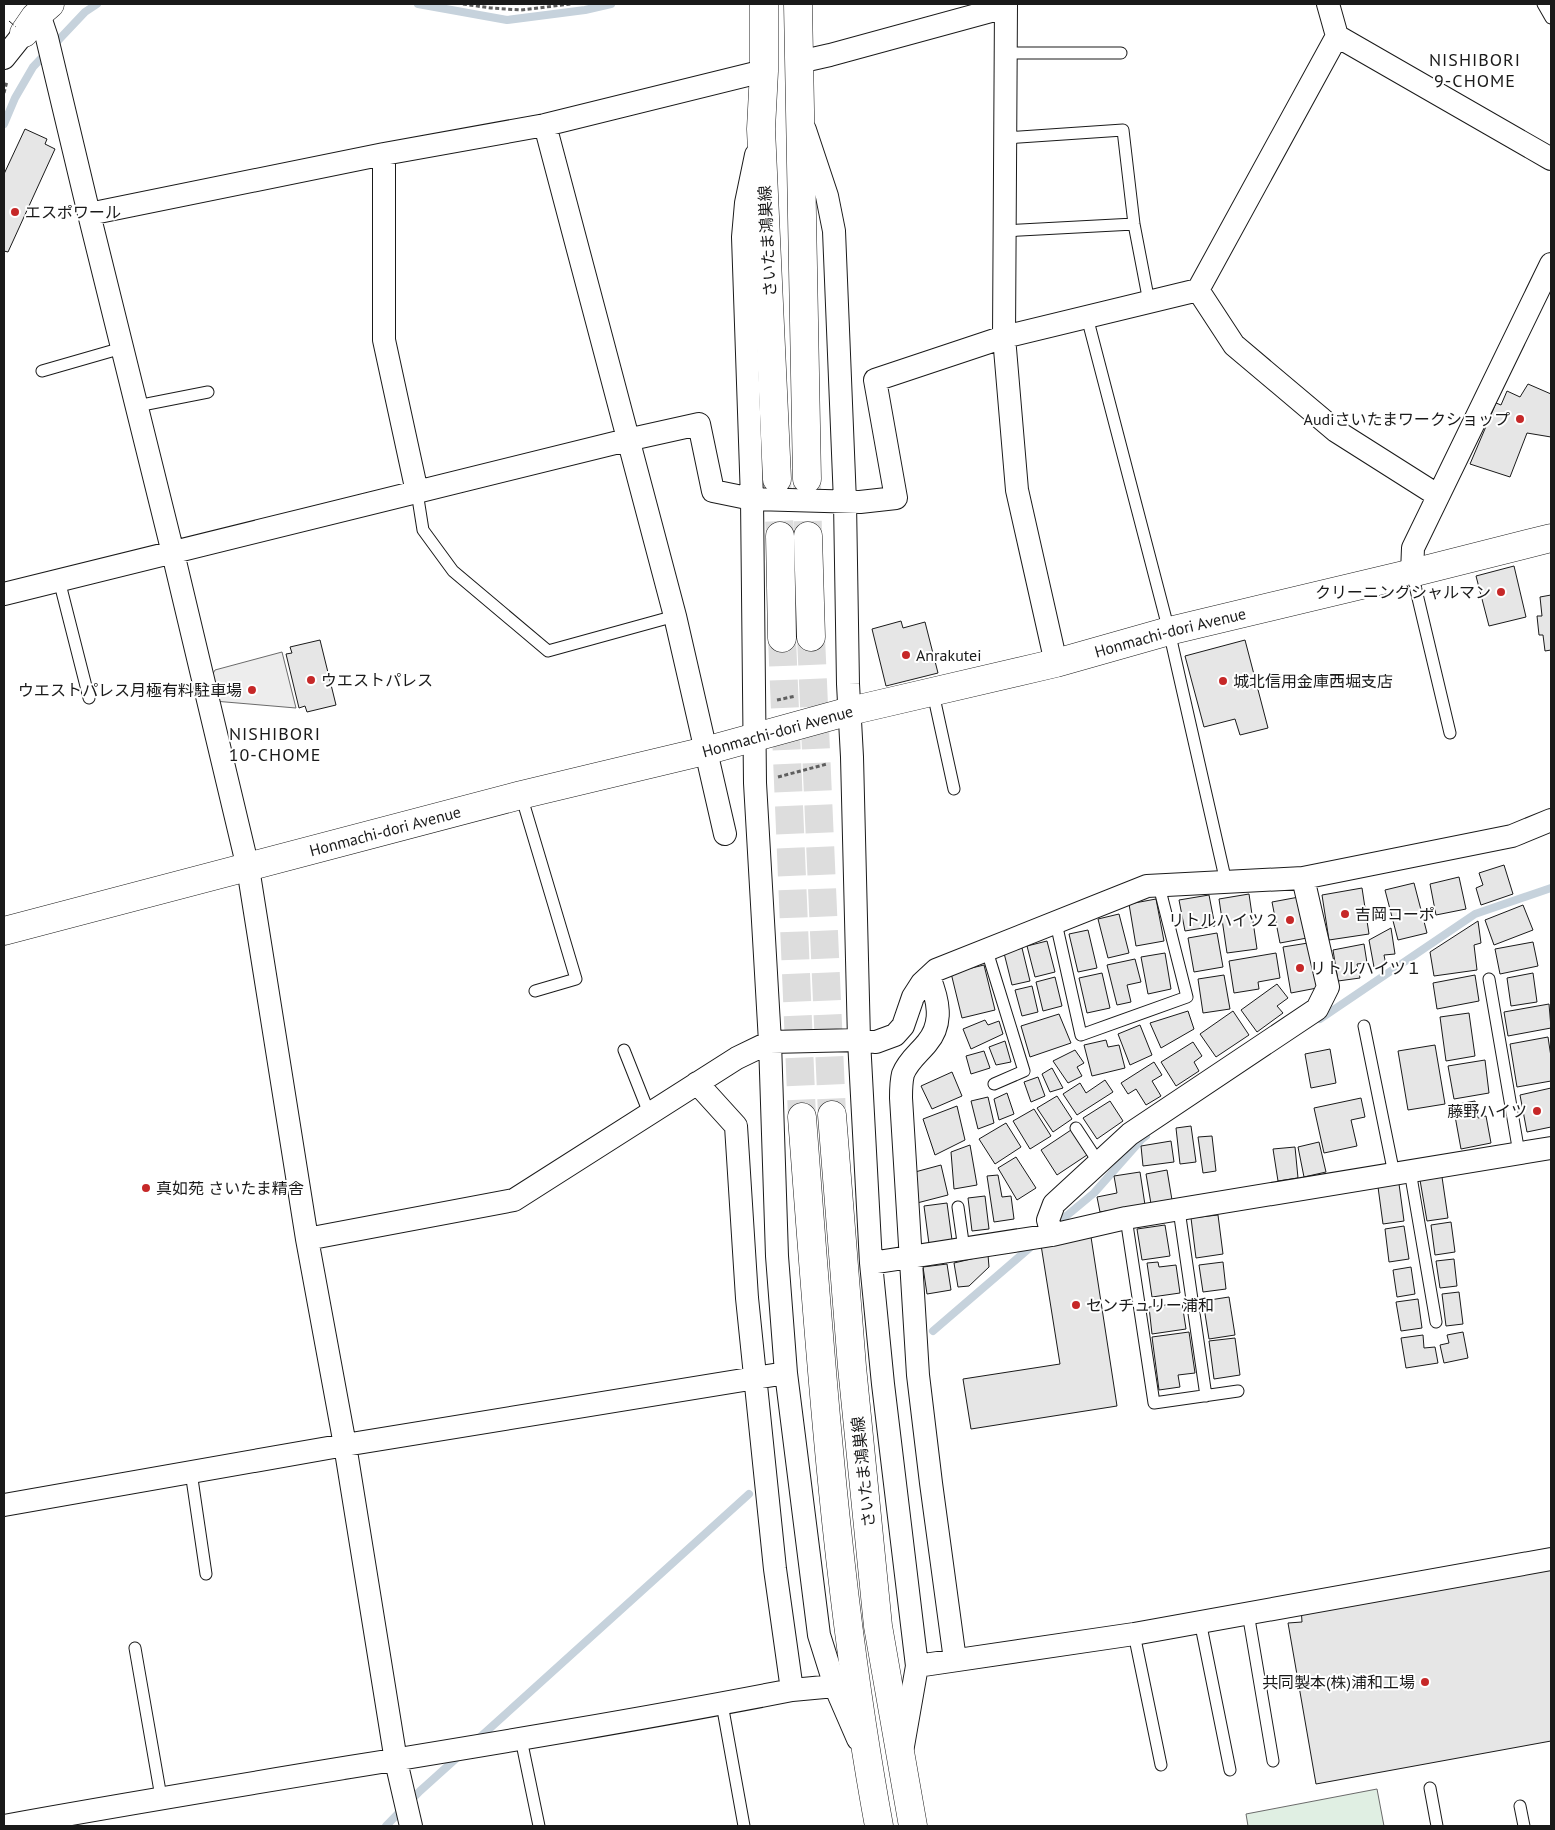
<svg xmlns="http://www.w3.org/2000/svg" width="1555" height="1830" font-family="'PT Sans','Noto Sans JP',sans-serif">
<style>
.green{fill:#e0efe3;stroke:#6a6a6a}
.parking{fill:#ededed;stroke:#6a6a6a}
.lines{fill:none;stroke-linecap:round;stroke-linejoin:round}
.stream{stroke:#c6d2dc;stroke-width:8}
.building{fill:#e6e6e6;stroke:#1a1a1a}
.primary-tunnel{stroke:#ddd;stroke-width:28;stroke-dasharray:28 14;stroke-linecap:butt}
.service-casing{stroke:#1a1a1a;stroke-width:13}
.minor-casing{stroke:#1a1a1a;stroke-width:24}
.tertiary-casing{stroke:#1a1a1a;stroke-width:29}
.secondary-casing{stroke:#1a1a1a;stroke-width:29}
.primary-casing{stroke:#1a1a1a;stroke-width:29}
.path{stroke:#5f5f5f;stroke-width:3;stroke-dasharray:4 2.5;stroke-linecap:butt}
.service{stroke:#fff;stroke-width:11}
.minor{stroke:#fff;stroke-width:22}
.tertiary{stroke:#fff;stroke-width:28}
.secondary{stroke:#fff;stroke-width:28}
.primary{stroke:#fff;stroke-width:28}
.fence{stroke:#1a1a1a;stroke-width:1;stroke-dasharray:6 2.5;stroke-linecap:butt}
.poi-dot{fill:#c62828;stroke:#fff;stroke-width:2}
.labels{text-anchor:middle;stroke-width:4;stroke-linejoin:round;paint-order:stroke}
.poi-label{font-size:16px;fill:#1a1a1a;stroke:#fff;text-anchor:start}
.street-label{font-size:16px;fill:#1a1a1a;stroke:#fff}
.neighbourhood-label{font-size:18px;letter-spacing:1px;fill:#1a1a1a;stroke:#fff}
</style>
<rect width="100%" height="100%" fill="#fff"/>
<!-- green -->
<path class="green" d="M1377,1789L1384,1826H1248L1246,1814Z"/>
<!-- parking -->
<path class="parking" d="M282,652L296,708L214,701L210,679L215,670Z"/>
<g class="lines">
<!-- stream -->
<path class="stream" d="M418,4L507,20L585,10L611,4
M4,124L15,98L33,67L85,12L97,4
M1320,1019L1475,914L1551,888
M1053,1227L1094,1193L1141,1140L1146,1136
M933,1331L1033,1245
M478,1739L749,1494
M386,1826L420,1791L460,1755"/>
</g>
<!-- building -->
<path class="building" d="M25,129L47,139L45,144L55,149L8,252L4,251V174Z
M1528,384L1551,394V437L1527,433L1510,477L1470,464L1496,403L1501,405L1507,391L1520,397Z
M1514,566L1526,617L1489,626L1476,576Z
M1551,595V650L1545,651L1543,635H1539L1537,616H1542L1540,597Z
M901,621L903,628L925,622L938,673L886,686L872,629Z
M320,640L336,705L307,712L305,706L299,708L286,654L292,653L290,647Z
M1245,640L1268,728L1240,735L1235,719L1204,727L1185,656Z
M1504,865L1513,894L1481,905L1476,888L1483,885L1479,873Z
M1459,877L1466,909L1436,915L1430,884Z
M1414,883L1427,933L1398,940L1385,890Z
M1362,888L1369,934L1329,940L1322,895Z
M1249,894L1257,949L1227,953L1219,899Z
M1209,895L1215,926L1185,931L1179,900Z
M1299,897L1307,938L1280,943L1272,902Z
M1156,899L1164,941L1136,946L1129,904Z
M1523,905L1533,930L1494,945L1485,920Z
M1119,914L1129,953L1108,958L1098,919Z
M1478,921L1481,943L1474,945L1477,970L1434,976L1430,952Z
M1391,928L1395,954L1384,955L1386,965L1374,967L1369,940Z
M1088,930L1097,968L1078,972L1069,934Z
M1217,933L1223,967L1194,972L1188,938Z
M1047,941L1055,972L1035,977L1027,946Z
M1533,942L1538,966L1500,974L1495,949Z
M1308,943L1317,988L1291,993L1283,947Z
M1364,944L1367,963L1357,964L1360,978L1338,981L1333,950Z
M1022,948L1030,981L1012,985L1004,953Z
M1165,953L1171,989L1148,994L1141,957Z
M1276,953L1280,978L1258,982L1259,989L1234,993L1229,961Z
M1135,959L1141,982L1127,985L1131,1002L1117,1005L1107,965Z
M984,965L995,1010L962,1018L951,973Z
M1102,973L1110,1008L1087,1013L1079,978Z
M1533,973L1537,1002L1511,1006L1507,978Z
M1224,975L1230,1009L1203,1013L1198,979Z
M1475,975L1479,1001L1437,1009L1433,983Z
M1055,977L1062,1006L1043,1011L1036,982Z
M1277,984L1288,998L1277,1006L1283,1013L1257,1032L1241,1010Z
M1032,986L1038,1012L1022,1016L1015,990Z
M1549,1004L1551,1028L1508,1036L1504,1012Z
M1188,1011L1194,1029L1161,1048L1150,1023Z
M1233,1011L1249,1035L1216,1057L1200,1034Z
M1469,1013L1475,1056L1446,1061L1440,1017Z
M1059,1014L1071,1043L1030,1057L1021,1026Z
M985,1020L988,1025L999,1021L1003,1034L971,1049L963,1029Z
M1140,1025L1152,1055L1130,1065L1118,1034Z
M1548,1037L1551,1057V1081L1517,1087L1510,1044Z
M1106,1040L1108,1047L1119,1045L1125,1068L1092,1076L1084,1045Z
M1005,1041L1011,1062L996,1065L989,1047Z
M1193,1042L1202,1056L1194,1062L1199,1071L1176,1086L1161,1062Z
M1435,1045L1445,1104L1408,1110L1398,1051Z
M1330,1049L1336,1083L1311,1088L1305,1054Z
M1075,1050L1084,1063L1077,1067L1082,1076L1068,1083L1053,1061Z
M984,1051L990,1068L971,1074L966,1056Z
M1485,1060L1489,1093L1454,1099L1448,1066Z
M1154,1062L1162,1075L1152,1081L1161,1096L1146,1105L1136,1089L1128,1094L1121,1083Z
M1052,1068L1063,1088L1050,1092L1042,1074Z
M952,1072L962,1096L932,1109L921,1086Z
M1038,1077L1045,1096L1031,1102L1024,1082Z
M1105,1080L1113,1092L1077,1115L1063,1094L1080,1083L1086,1093Z
M1551,1088V1127L1527,1132L1520,1095Z
M1007,1093L1014,1114L999,1120L994,1099Z
M1057,1096L1072,1119L1053,1132L1037,1108Z
M988,1097L994,1123L978,1129L971,1101Z
M1361,1098L1365,1117L1351,1120L1357,1146L1324,1153L1314,1108Z
M1110,1101L1123,1121L1097,1139L1083,1118Z
M1475,1101L1478,1118L1486,1116L1491,1143L1461,1149L1453,1105Z
M957,1106L965,1140L935,1155L923,1119Z
M1034,1109L1051,1136L1030,1149L1013,1121Z
M1006,1123L1021,1147L995,1164L979,1139Z
M1191,1126L1196,1162L1180,1164L1176,1128Z
M1071,1130L1087,1155L1057,1175L1041,1150Z
M1212,1136L1216,1171L1203,1173L1198,1137Z
M1171,1141L1174,1162L1143,1166L1141,1146Z
M1319,1142L1326,1172L1304,1177L1298,1147Z
M970,1145L977,1185L954,1189L951,1152Z
M1295,1147L1298,1178L1278,1181L1273,1149Z
M1016,1157L1036,1188L1017,1200L998,1168Z
M941,1165L948,1195L917,1203L915,1172Z
M1167,1170L1172,1200L1151,1204L1146,1174Z
M1140,1172L1145,1205L1100,1212L1097,1197L1117,1193L1114,1176Z
M998,1175L1002,1197L1011,1196L1014,1219L994,1222L987,1176Z
M1442,1177L1448,1218L1427,1221L1420,1180Z
M1399,1184L1404,1221L1383,1224L1378,1187Z
M985,1196L989,1229L972,1231L968,1198Z
M947,1203L952,1240L929,1244L924,1206Z
M1218,1215L1223,1254L1196,1258L1191,1218Z
M1451,1222L1455,1252L1435,1255L1431,1225Z
M1165,1225L1170,1256L1142,1260L1137,1229Z
M1404,1226L1409,1259L1389,1262L1385,1229Z
M1091,1237L1117,1406L971,1429L963,1379L1060,1364L1041,1245Z
M988,1255L989,1267L969,1286L958,1287L954,1263Z
M1454,1259L1457,1286L1440,1288L1436,1261Z
M1158,1262L1159,1267L1176,1265L1180,1293L1152,1297L1147,1263Z
M1223,1262L1226,1289L1203,1292L1199,1265Z
M947,1264L951,1290L927,1294L923,1267Z
M1411,1267L1415,1294L1397,1297L1393,1270Z
M1459,1292L1463,1324L1446,1326L1442,1294Z
M1229,1297L1235,1335L1209,1339L1203,1301Z
M1418,1299L1422,1328L1401,1331L1396,1302Z
M1182,1303L1186,1329L1152,1334L1149,1307Z
M1189,1332L1195,1373L1178,1375L1180,1387L1159,1390L1152,1337Z
M1463,1332L1468,1358L1444,1363L1440,1345L1449,1343L1447,1335Z
M1423,1335L1424,1348L1435,1347L1438,1363L1406,1368L1401,1338Z
M1235,1338L1240,1375L1214,1379L1209,1341Z
M1551,1566V1741L1316,1784L1288,1623L1302,1622L1301,1607Z"/>
<g class="lines">
<!-- primary-tunnel -->
<path class="primary-tunnel" d="M777,479L780,536
M807,479L808,536
M811,637L832,1115
M782,638L802,1117"/>
<defs>
<path id="service" d="M1543,4L1551,18
M1006,53H1121
M1005,138L1123,130L1134,224L1149,302
M1004,231L1134,224
M1087,317L1169,631L1226,882
M42,371L122,348
M137,406L208,392
M417,492L423,530L453,571L548,651L675,616
M1412,573L1450,733
M59,580L89,698
M933,693L954,789
M521,795L576,979L535,991
M1056,923L1081,1035L1187,997L1159,886
M987,951L1024,1071L994,1084
M1489,979L1519,1153
M1364,1026L1394,1174
M624,1050L649,1113
M1076,1128L1099,1163
M1410,1171L1436,1322
M958,1207L964,1249
M1179,1210L1206,1396
M1126,1218L1154,1403L1238,1391
M191,1472L206,1574
M1248,1613L1273,1761
M1200,1621L1230,1770
M1134,1634L1161,1765
M135,1648L161,1797
M722,1704L744,1826
M521,1739L539,1826
M1430,1788L1437,1826
M1520,1806L1524,1826"/>
<path id="minor" d="M1006,4L1004,337L1017,490L1056,663
M1328,4L1337,36L1551,159
M39,14L47,38L89,214L173,553L248,868L307,1239L345,1445L396,1761L411,1826
M4,58L24,33
M799,62L830,55L1006,7
M545,125L675,616L725,834
M805,130L827,196L834,231L845,502L848,684L852,757L859,1040L871,1263L883,1384L917,1666L903,1746
M384,154V340L417,492
M756,155L746,203L743,237L752,499L755,783L770,1042L777,1256L786,1373L819,1635L835,1686L858,1739
M89,214L384,154L545,125L764,71
M1198,290L1234,345L1336,431L1437,495
M1412,573L1413,548L1551,264
M4,594L627,440L699,424L713,491L752,499L860,502L896,498L875,380L1004,337L1198,290L1337,36
M929,977C938,999 944,1023 927,1043C919,1053 908,1061 903,1074C901,1082 901,1090 901,1098L918,1375L931,1483L955,1660
M697,1083L736,1126L747,1298L775,1569L792,1690
M1052,1235L1048,1220L1054,1204L1130,1134L1317,1009L1328,987L1303,878
M307,1239L514,1200L737,1058L770,1042L859,1040L876,1042L895,1035L903,1026L913,997L922,983L936,970L1147,886L1303,878L1512,836L1551,820
M871,1263L1052,1235L1126,1218L1551,1148
M4,1505L345,1445L786,1373
M917,1666L1134,1634L1551,1559
M4,1826C266,1778 531,1741 792,1690L835,1686"/>
<path id="tertiary" d="M24,33L35,17L50,4"/>
<g id="secondary">
<path id="s1" d="M4,931L521,795L705,751L850,711L1056,663L1169,631L1412,573L1551,538"/>
</g>
<path id="primary" d="M764,4V71L761,129L777,479
M798,4L807,479
M780,536L782,638
M808,536L811,637
M832,1115L852,1367L878,1626L913,1826
M802,1117C820,1353 836,1593 879,1826"/>
</defs>
<!-- service casing -->
<use href="#service" class="service-casing"/>
<!-- minor casing -->
<use href="#minor" class="minor-casing"/>
<!-- tertiary casing -->
<use href="#tertiary" class="tertiary-casing"/>
<!-- secondary casing -->
<use href="#secondary" class="secondary-casing"/>
<!-- primary casing -->
<use href="#primary" class="primary-casing"/>
<!-- path -->
<path class="path" d="M463,4L491,8L521,10L571,4
M4,93L7,81
M777,700L796,696
M778,777L827,764"/>
<!-- service -->
<use href="#service" class="service"/>
<!-- minor -->
<use href="#minor" class="minor"/>
<!-- tertiary -->
<use href="#tertiary" class="tertiary"/>
<!-- secondary -->
<use href="#secondary" class="secondary"/>
<!-- primary -->
<use href="#primary" class="primary"/>
<!-- fence -->
<path class="fence" d="M9,21L16,27"/>
</g>
<!-- markers -->
<g class="poi-dot">
<circle cx="15" cy="212" r="5"/>
<circle cx="1520" cy="419" r="5"/>
<circle cx="1501" cy="592" r="5"/>
<circle cx="906" cy="655" r="5"/>
<circle cx="311" cy="680" r="5"/>
<circle cx="1223" cy="681" r="5"/>
<circle cx="252" cy="690" r="5"/>
<circle cx="1345" cy="914" r="5"/>
<circle cx="1290" cy="920" r="5"/>
<circle cx="1300" cy="968" r="5"/>
<circle cx="1537" cy="1111" r="5"/>
<circle cx="146" cy="1188" r="5"/>
<circle cx="1076" cy="1305" r="5"/>
<circle cx="1425" cy="1682" r="5"/>
</g>
<g class="labels">
<!-- poi labels -->
<g class="poi-label">
<text x="25" y="218">エスポワール</text>
<text x="1510" y="425" text-anchor="end">Audiさいたまワークショップ</text>
<text x="1491" y="598" text-anchor="end">クリーニングシャルマン</text>
<text x="916" y="661">Anrakutei</text>
<text x="321" y="686">ウエストパレス</text>
<text x="1233" y="687">城北信用金庫西堀支店</text>
<text x="242" y="696" text-anchor="end">ウエストパレス月極有料駐車場</text>
<text x="1355" y="920">吉岡コーポ</text>
<text x="1280" y="926" text-anchor="end">リトルハイツ２</text>
<text x="1310" y="974">リトルハイツ１</text>
<text x="1527" y="1117" text-anchor="end">藤野ハイツ</text>
<text x="156" y="1194">真如苑 さいたま精舎</text>
<text x="1086" y="1311">センチュリー浦和</text>
<text x="1415" y="1688" text-anchor="end">共同製本(株)浦和工場</text>
</g>
<!-- street labels -->
<g class="street-label">
<text transform="translate(767 241) rotate(-93)" y="6">さいたま鴻巣線</text>
<text dy="6" stroke="none"><textPath href="#s1" startOffset="1204">Honmachi-dori Avenue</textPath></text>
<text dy="6" stroke="none"><textPath href="#s1" startOffset="799">Honmachi-dori Avenue</textPath></text>
<text dy="6" stroke="none"><textPath href="#s1" startOffset="394">Honmachi-dori Avenue</textPath></text>
<text transform="translate(863 1472) rotate(-96)" y="6">さいたま鴻巣線</text>
</g>
<!-- neighbourhood labels -->
<g class="neighbourhood-label">
<text x="1475" y="66">NISHIBORI<tspan x="1475" dy="21">9-CHOME</tspan></text>
<text x="275" y="740">NISHIBORI<tspan x="275" dy="21">10-CHOME</tspan></text>
</g>
</g>
<!-- border -->
<rect width="1555" height="1830" fill="none" stroke="#1a1a1a" stroke-width="10"/>
</svg>
